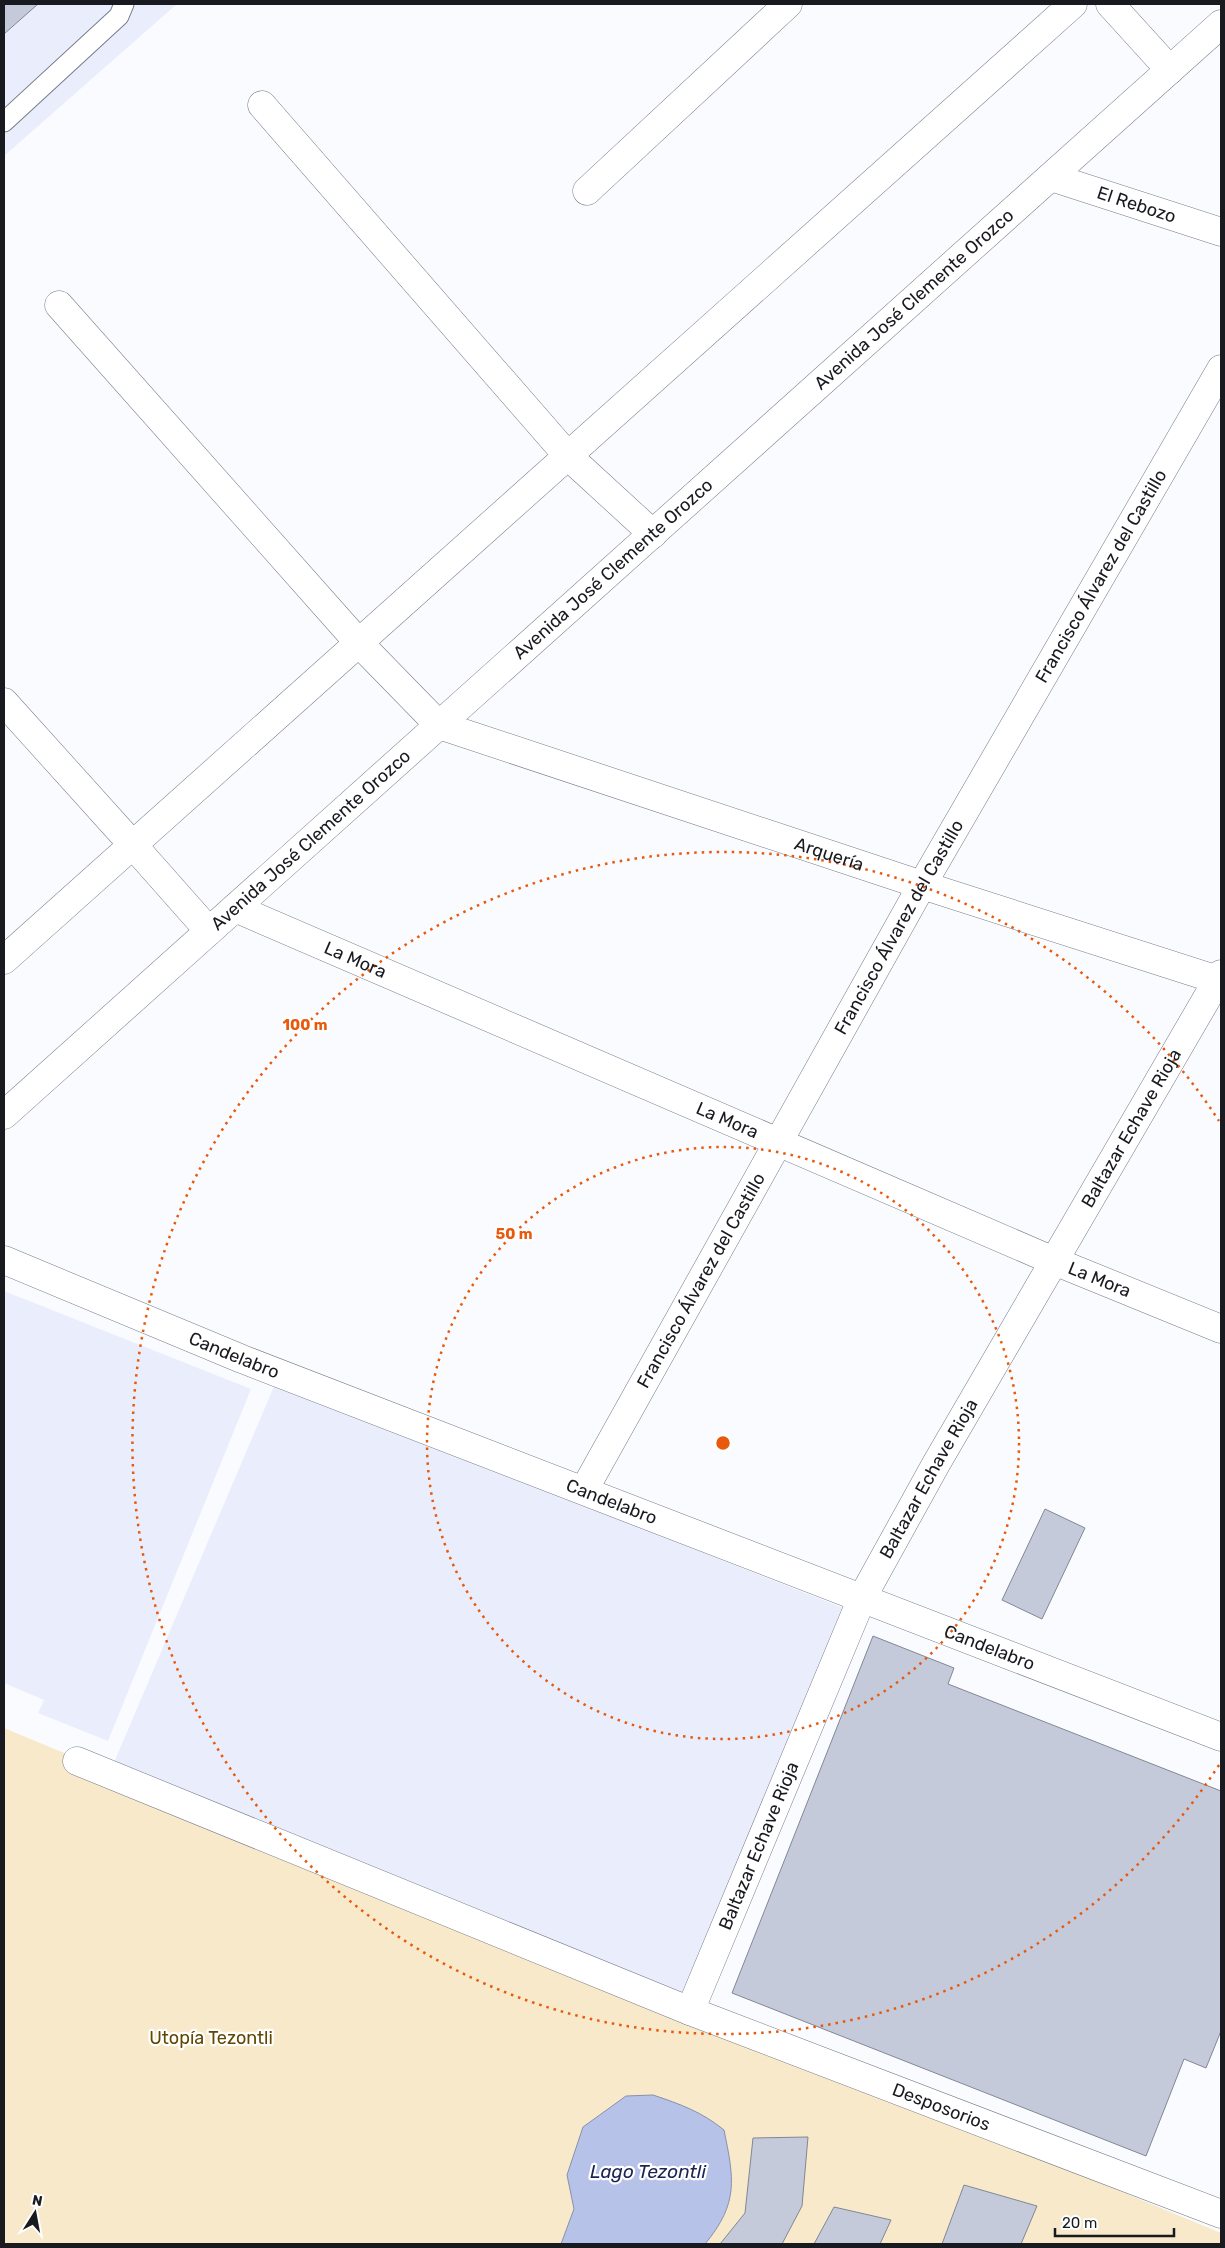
<svg xmlns="http://www.w3.org/2000/svg" width="1225" height="2248" font-family="Rubik,sans-serif">
<style>
.built{fill:#eaeefc}
.green{fill:#f7e9c9}
.water{fill:#b7c2e8;stroke:#8790ac}
.building{fill:#c5cada;stroke:#828795}
.lines{fill:none;stroke-linecap:round;stroke-linejoin:round}
.lane-casing{stroke:#777c8a;stroke-width:21}
.street-casing{stroke:#777c8a;stroke-width:29}
.secondary-casing{stroke:#777c8a;stroke-width:29}
.lane{stroke:#fff;stroke-width:19}
.street{stroke:#fff;stroke-width:28}
.secondary{stroke:#fff;stroke-width:28}
.ring{fill:none;stroke:#e8590c;stroke-width:2.5;stroke-dasharray:2.5 5}
.labels{text-anchor:middle;stroke-width:4.5;stroke-linejoin:round;paint-order:stroke}
.street-label{font-size:18px;fill:#181a20;stroke:#fff}
.park-label{font-size:18px;fill:#604800;stroke:#fff}
.water-label{font-size:19px;font-style:italic;fill:#1b2453;stroke:#fff}
.centre{fill:#e8590c;stroke:#fff;stroke-width:2.5}
.ring-label{font-size:15px;text-anchor:middle;font-weight:bold;fill:#e8590c;stroke:#fff;stroke-width:4.5;stroke-linejoin:round;paint-order:stroke}
</style>
<rect width="100%" height="100%" fill="#fafbff"/>
<!-- built -->
<path class="built" d="M4,4H177L4,156Z
M4,1291L251,1389L108,1741L38,1713L44,1700L4,1683Z
M275,1384L856,1613L689,2008L110,1772Z"/>
<!-- green -->
<path class="green" d="M4,1728L1221,2233V2244H4Z"/>
<!-- water -->
<path class="water" d="M653,2095C680,2104 702,2112 724,2130C734,2179 739,2203 705,2244H561L574,2209L567,2175L583,2127L626,2096Z"/>
<!-- building -->
<path class="building" d="M4,4H38L4,34Z
M1045,1509L1085,1528L1042,1619L1002,1600Z
M873,1636L954,1668L948,1684L1221,1791V2031L1206,2068L1184,2059L1146,2156L732,1993Z
M808,2137L802,2206L782,2244H720L745,2213L753,2138Z
M964,2185L1037,2206L1021,2244H942Z
M834,2207L891,2220L880,2244H814Z"/>
<g class="lines">
<defs>
<path id="lane" d="M4,122L119,16L124,4"/>
<g id="street">
<path d="M1110,4L1170,70"/>
<path d="M262,105L568,456"/>
<path id="s1" d="M1051,177L1221,232"/>
<path d="M587,191L788,4"/>
<path d="M59,305L359,643"/>
<path d="M4,702L132,844"/>
<path id="s2" d="M439,725L922,885L1221,981"/>
<path id="s3" d="M235,908L1054,1261L1221,1329"/>
<path id="s4" d="M4,1260L242,1359L1221,1737"/>
<path id="s5" d="M584,1490L922,885L1221,369"/>
<path id="s6" d="M77,1761L690,2011L1221,2214"/>
<path id="s7" d="M690,2011L862,1598L936,1464L1221,974"/>
</g>
<g id="secondary">
<path d="M568,456L653,534"/>
<path d="M359,643L439,725"/>
<path d="M132,844L209,931"/>
<path d="M4,960L1073,4"/>
<path id="s8" d="M4,1115L1221,24"/>
</g>
</defs>
<!-- lane casing -->
<use href="#lane" class="lane-casing"/>
<!-- street casing -->
<use href="#street" class="street-casing"/>
<!-- secondary casing -->
<use href="#secondary" class="secondary-casing"/>
<!-- lane -->
<use href="#lane" class="lane"/>
<!-- street -->
<use href="#street" class="street"/>
<!-- secondary -->
<use href="#secondary" class="secondary"/>
</g>
<!-- distance rings -->
<g class="ring">
<circle cx="723" cy="1443" r="296"/>
<path d="M1219 1765A591 591 0 1 1 1219 1121"/>
</g>
<g class="labels">
<!-- street labels -->
<g class="street-label">
<text dy="6" stroke="none"><textPath href="#s1" startOffset="90">El Rebozo</textPath></text>
<text dy="6" stroke="none"><textPath href="#s8" startOffset="1222">Avenida José Clemente Orozco</textPath></text>
<text dy="6" stroke="none"><textPath href="#s8" startOffset="818">Avenida José Clemente Orozco</textPath></text>
<text dy="6" stroke="none"><textPath href="#s5" startOffset="1050">Francisco Álvarez del Castillo</textPath></text>
<text dy="6" stroke="none"><textPath href="#s8" startOffset="412">Avenida José Clemente Orozco</textPath></text>
<text dy="6" stroke="none"><textPath href="#s2" startOffset="411">Arquería</textPath></text>
<text dy="6" stroke="none"><textPath href="#s5" startOffset="645">Francisco Álvarez del Castillo</textPath></text>
<text dy="6" stroke="none"><textPath href="#s3" startOffset="131">La Mora</textPath></text>
<text dy="6" stroke="none"><textPath href="#s3" startOffset="536">La Mora</textPath></text>
<text dy="6" stroke="none"><textPath href="#s7" startOffset="989">Baltazar Echave Rioja</textPath></text>
<text dy="6" stroke="none"><textPath href="#s3" startOffset="941">La Mora</textPath></text>
<text dy="6" stroke="none"><textPath href="#s5" startOffset="240">Francisco Álvarez del Castillo</textPath></text>
<text dy="6" stroke="none"><textPath href="#s4" startOffset="249">Candelabro</textPath></text>
<text dy="6" stroke="none"><textPath href="#s7" startOffset="584">Baltazar Echave Rioja</textPath></text>
<text dy="6" stroke="none"><textPath href="#s4" startOffset="654">Candelabro</textPath></text>
<text dy="6" stroke="none"><textPath href="#s4" startOffset="1059">Candelabro</textPath></text>
<text dy="6" stroke="none"><textPath href="#s7" startOffset="179">Baltazar Echave Rioja</textPath></text>
<text dy="6" stroke="none"><textPath href="#s6" startOffset="931">Desposorios</textPath></text>
</g>
<!-- park labels -->
<g class="park-label">
<text x="211" y="2044">Utopía Tezontli</text>
</g>
<!-- water labels -->
<g class="water-label">
<text x="648" y="2178">Lago Tezontli</text>
</g>
</g>
<circle cx="723" cy="1443" r="8" class="centre"/>
<g class="ring-label">
<text x="305" y="1030">100 m</text>
<text x="514" y="1239">50 m</text>
</g>
<!-- border -->
<rect width="1225" height="2248" fill="none" stroke="#181a20" stroke-width="10"/>
<!-- north arrow -->
<g transform="translate(35 2213) rotate(11)" stroke="#ffffff" stroke-width="4" paint-order="stroke">
<path d="M0-4L9 19L0 12L-9 19Z" fill="#181a20"/>
<text y="-8" font-size="14" font-weight="bold" text-anchor="middle" fill="#181a20">N</text>
</g>
<!-- scale -->
<path d="M1055 2228v8h119v-8" fill="none" stroke="#181a20" stroke-width="2.5"/>
<text x="1062" y="2228" font-size="15" fill="#181a20" stroke="#ffffff" stroke-width="4" paint-order="stroke">20 m</text>
</svg>
